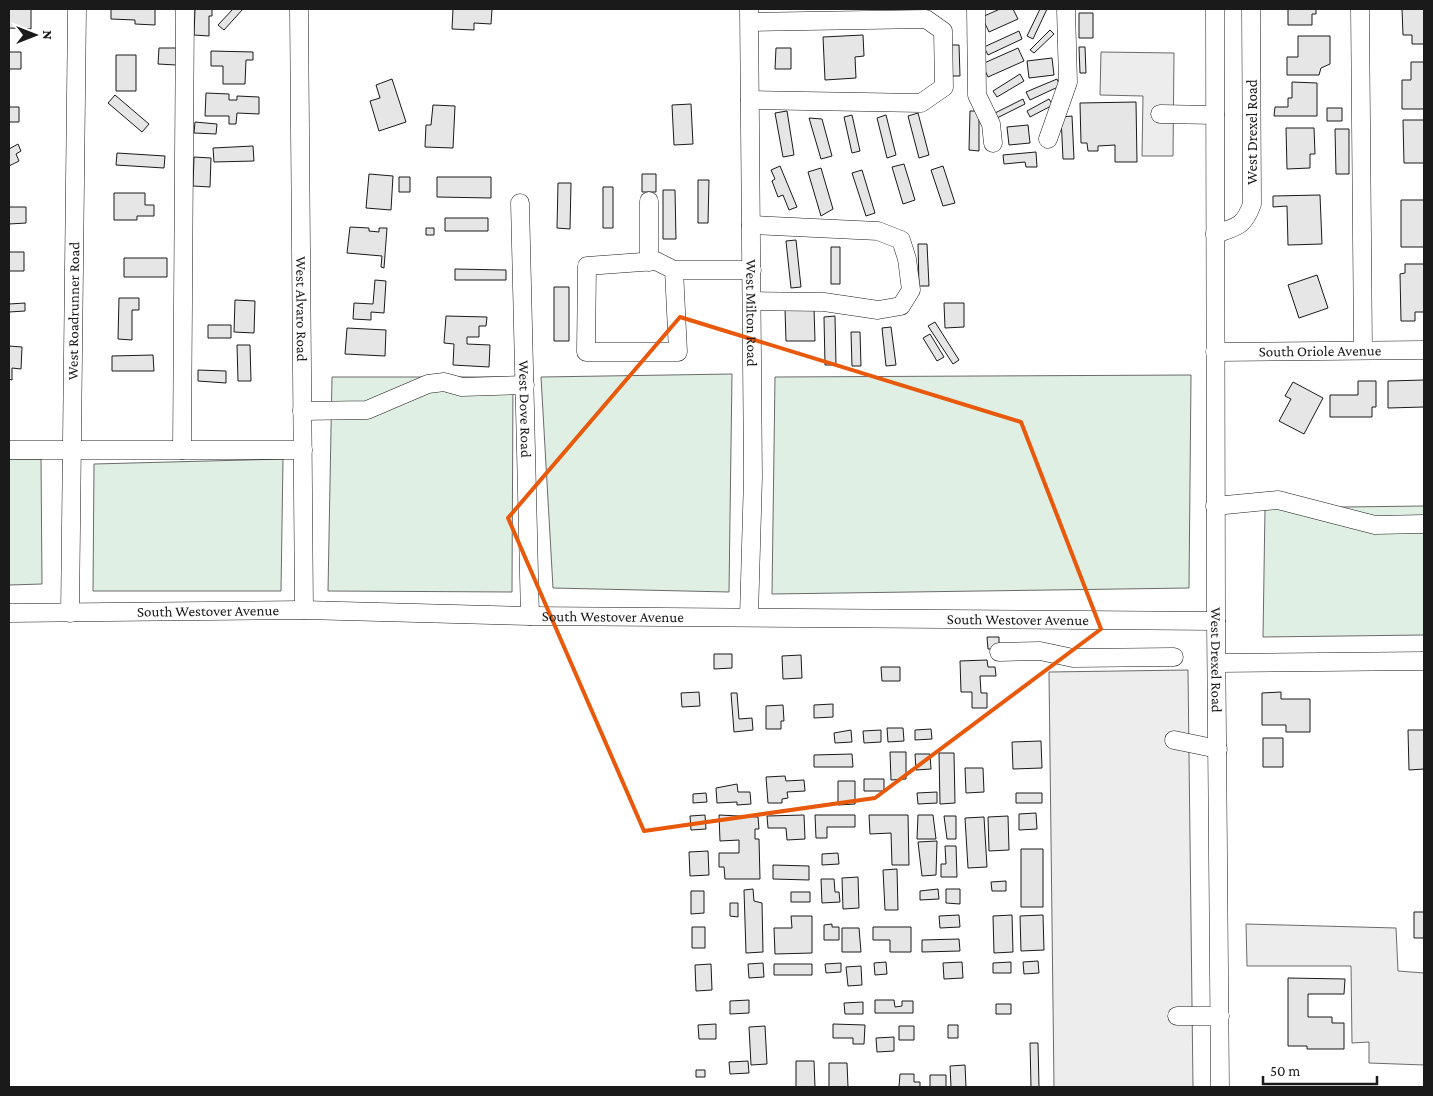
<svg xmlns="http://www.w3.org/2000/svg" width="1433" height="1096" font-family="'Crimson Pro',serif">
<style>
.green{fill:#e0efe3;stroke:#6a6a6a}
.parking{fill:#ededed;stroke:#6a6a6a}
.building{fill:#e6e6e6;stroke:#1a1a1a}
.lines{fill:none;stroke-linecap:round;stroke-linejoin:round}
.minor-casing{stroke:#1a1a1a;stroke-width:19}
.minor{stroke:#fff;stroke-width:18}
.marked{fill:none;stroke:#e8590c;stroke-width:4;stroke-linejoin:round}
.labels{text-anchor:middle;stroke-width:4;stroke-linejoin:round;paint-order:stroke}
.street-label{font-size:15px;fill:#1a1a1a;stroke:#fff}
</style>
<rect width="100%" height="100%" fill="#fff"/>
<!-- green -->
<path class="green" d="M732,374L729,592L553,588L541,377Z
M1191,375L1189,588L772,594L775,377Z
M332,377H513L512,592L328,591Z
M9,459H41L42,584L9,585Z
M283,459L281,591H93L94,464Z
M1424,506V635L1263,637L1265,508Z"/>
<!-- parking -->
<path class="parking" d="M1101,52L1174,53L1173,156H1142L1143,96L1100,95Z
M1188,670L1193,1087H1054L1049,672Z
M1246,924L1396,928L1398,971L1424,973V1065L1369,1063V1042L1352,1043L1351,966H1247Z"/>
<!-- building -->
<path class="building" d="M9,9H31V29L9,28Z
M111,9H155V25L135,24V20L111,19Z
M195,9H212V16H209V36L194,35Z
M233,9H243L224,30L218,25Z
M453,9H492L491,24L474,23V30L452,29Z
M1000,9H1013L1018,19L989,32L982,17Z
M1040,9H1047L1033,39L1027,36Z
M1288,9H1316V14H1312V25H1288Z
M1402,9H1424V44H1412V35H1403Z
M1079,13H1093V38H1079Z
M1050,30L1054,34L1034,53L1030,50Z
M1019,31L1022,39L988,55L984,47Z
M863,35L864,56L855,57L856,78L825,80L823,37Z
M1298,36H1330V64L1321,68L1319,75H1287V57H1298Z
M951,45H959L960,76H952Z
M1079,47H1085L1086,73H1080Z
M159,48H176V65L158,64Z
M776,48H791V69H775Z
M1018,48L1024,61L988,77L982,64Z
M211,51L253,52V60H246L245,84H223V66H211Z
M9,52H21V69H9Z
M116,55H136V91H116Z
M1052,58L1054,75L1029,78L1027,61Z
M1411,62H1424V109H1402V80H1411Z
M1020,74L1024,81L997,97L993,91Z
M392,79L406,122L379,131L370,101L380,98L376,85Z
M1057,79L1060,86L1030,100L1026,92Z
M1292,82L1317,83V116H1274L1275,107H1288V98H1292Z
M206,93L229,94V100H237V96L259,97V114L237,113L236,124H229V116H205Z
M115,95L149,124L142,132L108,103Z
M1023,99L1025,104L995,119L993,114Z
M1049,99L1053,105L1030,117L1027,111Z
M1136,102L1137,162H1115V145L1098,146V151H1088L1087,143H1081L1080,103Z
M691,104L693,144L674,145L672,105Z
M433,105L455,106L453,148L425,147L426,125H431Z
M9,107H19V122H9Z
M1327,108H1342V121H1327Z
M787,111L794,155L783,157L775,113Z
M970,111H979V151L969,150Z
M918,113L929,155L919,158L908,116Z
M852,115L860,151L852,153L844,117Z
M886,115L896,155L887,158L877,118Z
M1072,116L1074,159H1063L1061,117Z
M809,118L822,119L832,156L821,159Z
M1403,120H1424V163H1404Z
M195,122L217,124L216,134L194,133Z
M1028,125L1030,143L1009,145L1007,127Z
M1286,128H1314L1315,154H1310V168L1287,169Z
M1335,129H1349V174H1336Z
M18,144L21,151L16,154L19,161L9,166V149Z
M253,146L254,161L214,162L213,148Z
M1036,152L1037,167H1026L1025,162L1004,164L1003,155Z
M117,153L165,156L164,168L116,165Z
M194,157L211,158L210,187L193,186Z
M904,164L915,200L903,204L892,167Z
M780,166L797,207L789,210L783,195L778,197L772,181L775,179L771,170Z
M943,166L955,203L943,206L931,170Z
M821,168L833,209L821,216L808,172Z
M862,170L875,213L866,216L852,173Z
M369,174L393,176L391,210L366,208Z
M642,174H656V192H642Z
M399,177H410V192H399Z
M437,177H491V198L437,197Z
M698,180H709L708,223H698Z
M558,183H571L570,229L557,228Z
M603,187H613V228H603Z
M663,190H675L676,239H663Z
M114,193H145V205H154V216H137V220H114Z
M1320,195L1322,244L1288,245L1287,206L1273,207V196Z
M1401,200H1424V247H1401Z
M9,207H26V223L9,224Z
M445,218H488V231H445Z
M350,227L369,228V231L379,232V228H387L384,268L381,267L382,256L347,253Z
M426,228H434V235H426Z
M796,240L801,287L791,288L786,241Z
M918,244H927L929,286H919Z
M831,247H840V284H831Z
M9,252H24V271H9Z
M124,258H167V277H124Z
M1405,264H1424V312H1415V321H1401L1400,274L1405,273Z
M455,269L506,270V280H455Z
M1317,275L1328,308L1299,318L1288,285Z
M375,280L386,281L384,313L371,312V320L353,319L354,303L373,304Z
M554,287H569V341H554Z
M119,298H139V310H132V340L118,339Z
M235,300L255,301L254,333L234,332Z
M25,303V311L9,312V304Z
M944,303H964V327L945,328Z
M814,308L815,341H786L785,309Z
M446,316L487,317L486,326H479V337H467V344L490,345L489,367L453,365L454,344L444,343Z
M835,316L836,365H825L824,317Z
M935,322L959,360L953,364L928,326Z
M208,325H231V338H208Z
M891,327L896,365L886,366L882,328Z
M347,328L386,330L385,356L345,354Z
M851,332H860L861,366H852Z
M930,334L944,357L937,361L923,338Z
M237,345H250L251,381H238Z
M9,346L22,347L21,369L12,368V380L9,379Z
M153,355L154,371H112V356Z
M198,370L226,371V383L198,381Z
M1424,380V407L1388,408V381Z
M1358,381H1376V407H1372V417H1330V395H1358Z
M1293,382L1323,398L1304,434L1279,421L1291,399L1285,396Z
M987,637H999V649H988Z
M714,654H732V668L714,669Z
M801,655L802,678L783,679L782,656Z
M987,660L988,667H995L996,676H980L981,693H987V708H972V692H961L960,661Z
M881,667H900V681H882Z
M699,692L700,706L682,707L681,693Z
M1281,692V699H1310V732H1286V725H1262V693Z
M731,693H737L739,719L752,718L753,730L734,732Z
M833,704V717L814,718V705Z
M783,705L784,721H781V729H766V706Z
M887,728H903L904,741L888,742Z
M931,729L932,739L915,740V730Z
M851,730L852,742L835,743L834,733Z
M881,730V742L864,743L863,731Z
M1408,730H1424V769L1409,770Z
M1263,738H1283V767H1263Z
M1041,741L1042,768L1013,769L1012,742Z
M890,752H906V779L891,780Z
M939,753H954L955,803L940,804Z
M852,754L853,767H814V755Z
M915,754H930L931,769L916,770Z
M965,768H983L984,792L966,793Z
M785,776L786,781L804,780L805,791L787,792L788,798L782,799V803H768L766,777Z
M864,779H884V791H864Z
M838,781H855V804L838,805Z
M737,784L738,792H750L751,804L737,805V802L717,803L716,788Z
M937,792V803L918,804L917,793Z
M706,793L707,802L693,803V794Z
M1016,793H1042V803H1016Z
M1036,813L1037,829L1019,830V814Z
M705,815L706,829L691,830L690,816Z
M719,815L758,817L759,829H755V839H759L760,879H725L724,867H719V853H739V840L720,841Z
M804,815L805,839L787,840L786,828H768L767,816Z
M815,815H855V827H827V838H816Z
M869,815H908L909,865H892L891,833L870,834Z
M918,815H933L936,839H917Z
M944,816H956V839H947Z
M1008,816L1009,850L989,851L988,817Z
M984,817L987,867L968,868L965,818Z
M937,841L936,875L922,876L918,842Z
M945,846H956L957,877H941V864H946Z
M1021,849H1043V907H1021Z
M708,851L709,875L690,876L689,852Z
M838,853L839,864L822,865V854Z
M773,865L809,866V880L773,879Z
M897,869L898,910H885L883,870Z
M858,877L859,908L843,909L842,878Z
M821,879H834L835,892H839L840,902L822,903Z
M1006,881V891H992L991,882Z
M753,889L754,901L762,903L763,952L746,953L744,890Z
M938,889L939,899L920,900V891Z
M946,889H960V904L946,903Z
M691,891H704V913L691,914Z
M791,892H810V902H791Z
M730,903H738V917L730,916Z
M1414,912H1424V938H1414Z
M959,915L960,927L940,928L939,916Z
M1012,915L1013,952L994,953L993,916Z
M1043,915L1044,950L1021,951L1020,916Z
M791,916H812V953L775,954L774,928H792Z
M832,924V927H839V940H824V925Z
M692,927H705V948H692Z
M873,927H911V952H890V940H873Z
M842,928H859L861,952H842Z
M959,939L960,951L922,952V940Z
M1038,961L1039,973L1024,974L1023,962Z
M886,962L887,974L875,975L874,963Z
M962,962L963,978L944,979L943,963Z
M1011,962V973H993V963Z
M763,963L764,977L749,978L748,964Z
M841,963V972L826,973L825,964Z
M711,964L712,990L696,991L695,965Z
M774,964H812V975H774Z
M861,966L862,985L848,986L846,967Z
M1288,978L1345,979L1344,994H1308V1017H1332V1023H1344V1049H1307V1046H1288Z
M749,1000V1013L730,1014V1001Z
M875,1000H894L895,1007L902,1006V1001H913V1013H875Z
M863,1002V1014H845L844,1003Z
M996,1004H1011V1014H996Z
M716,1024V1039H699L698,1025Z
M833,1024L865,1025L864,1044H853V1038H833Z
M948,1025H958V1038H948Z
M765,1026L767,1064L751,1065L749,1027Z
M899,1026H914V1040H899Z
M894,1037V1051L877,1052L876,1038Z
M1030,1043H1038L1039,1087H1031Z
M748,1061L749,1073L730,1074L729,1062Z
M796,1061H814L815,1087H796Z
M829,1063H847L848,1087H829Z
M965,1065L966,1087H951L950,1066Z
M696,1070H705V1077H696Z
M900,1074H914V1082H920V1087H899Z
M930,1075H946V1087H930Z"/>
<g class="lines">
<defs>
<g id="minor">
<path id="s1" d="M299,9L304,610"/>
<path id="s2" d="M749,9L753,477L749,616"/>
<path d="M976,9L977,95L991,124L993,143"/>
<path id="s3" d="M1215,9L1216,621L1220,1087"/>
<path d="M1360,9L1363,350"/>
<path d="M750,22L926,19L943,31L944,87L921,103L750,100"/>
<path d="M1160,114L1215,115"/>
<path d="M1048,139L1068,82L1066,9"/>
<path d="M649,201V262"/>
<path id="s4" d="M520,203L530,616"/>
<path d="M751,225L878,231L901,240L907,259L911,290L901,306L878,310L824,302L752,301"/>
<path d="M1215,234C1236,227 1244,227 1252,204L1251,9"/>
<path d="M674,270L678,352H586L587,266L656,261L674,270H752"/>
<path id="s5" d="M1215,352L1424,350"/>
<path d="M302,411L367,410L428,384L444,382L462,387L525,385"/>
<path d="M9,450H303"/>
<path d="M182,450L185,9"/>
<path d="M1215,506L1278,500L1375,525L1424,524"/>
<path id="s6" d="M9,613L304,610L530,616L1216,621"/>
<path id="s7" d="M70,613L77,9"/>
<path d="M999,652L1040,651L1073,658L1174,657"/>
<path d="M1217,663L1424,661"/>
<path d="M1174,740L1218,749"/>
<path d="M1177,1016H1220"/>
</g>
</defs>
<!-- minor casing -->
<use href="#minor" class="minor-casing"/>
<!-- minor -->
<use href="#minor" class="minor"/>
</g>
<!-- marked area -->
<path class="marked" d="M680,317L1021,422L1101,629L875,798L644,831L508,518Z"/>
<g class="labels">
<!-- street labels -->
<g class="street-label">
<text transform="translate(1252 132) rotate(-90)" y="5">West Drexel Road</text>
<text dy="5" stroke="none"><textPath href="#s1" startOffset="300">West Alvaro Road</textPath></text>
<text dy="5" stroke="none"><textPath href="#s7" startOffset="302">West Roadrunner Road</textPath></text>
<text dy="5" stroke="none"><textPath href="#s2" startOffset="304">West Milton Road</textPath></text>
<text dy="5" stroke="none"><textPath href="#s5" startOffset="105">South Oriole Avenue</textPath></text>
<text dy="5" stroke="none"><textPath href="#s4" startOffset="206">West Dove Road</textPath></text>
<text dy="5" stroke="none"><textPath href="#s6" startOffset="199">South Westover Avenue</textPath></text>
<text dy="5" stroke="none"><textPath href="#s6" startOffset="604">South Westover Avenue</textPath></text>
<text dy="5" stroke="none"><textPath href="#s6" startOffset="1009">South Westover Avenue</textPath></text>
<text dy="5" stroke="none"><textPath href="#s3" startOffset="651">West Drexel Road</textPath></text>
</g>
</g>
<!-- border -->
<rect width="1433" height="1096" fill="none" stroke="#1a1a1a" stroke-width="20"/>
<!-- north arrow -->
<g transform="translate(35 35) rotate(90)" stroke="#ffffff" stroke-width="4" paint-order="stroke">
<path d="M0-4L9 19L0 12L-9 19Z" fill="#1a1a1a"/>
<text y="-8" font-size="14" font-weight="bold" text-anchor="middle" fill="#1a1a1a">N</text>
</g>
<!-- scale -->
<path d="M1263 1076v8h114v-8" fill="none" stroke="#1a1a1a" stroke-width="2.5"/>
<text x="1270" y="1076" font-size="15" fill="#1a1a1a" stroke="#ffffff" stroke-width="4" paint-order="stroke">50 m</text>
</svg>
